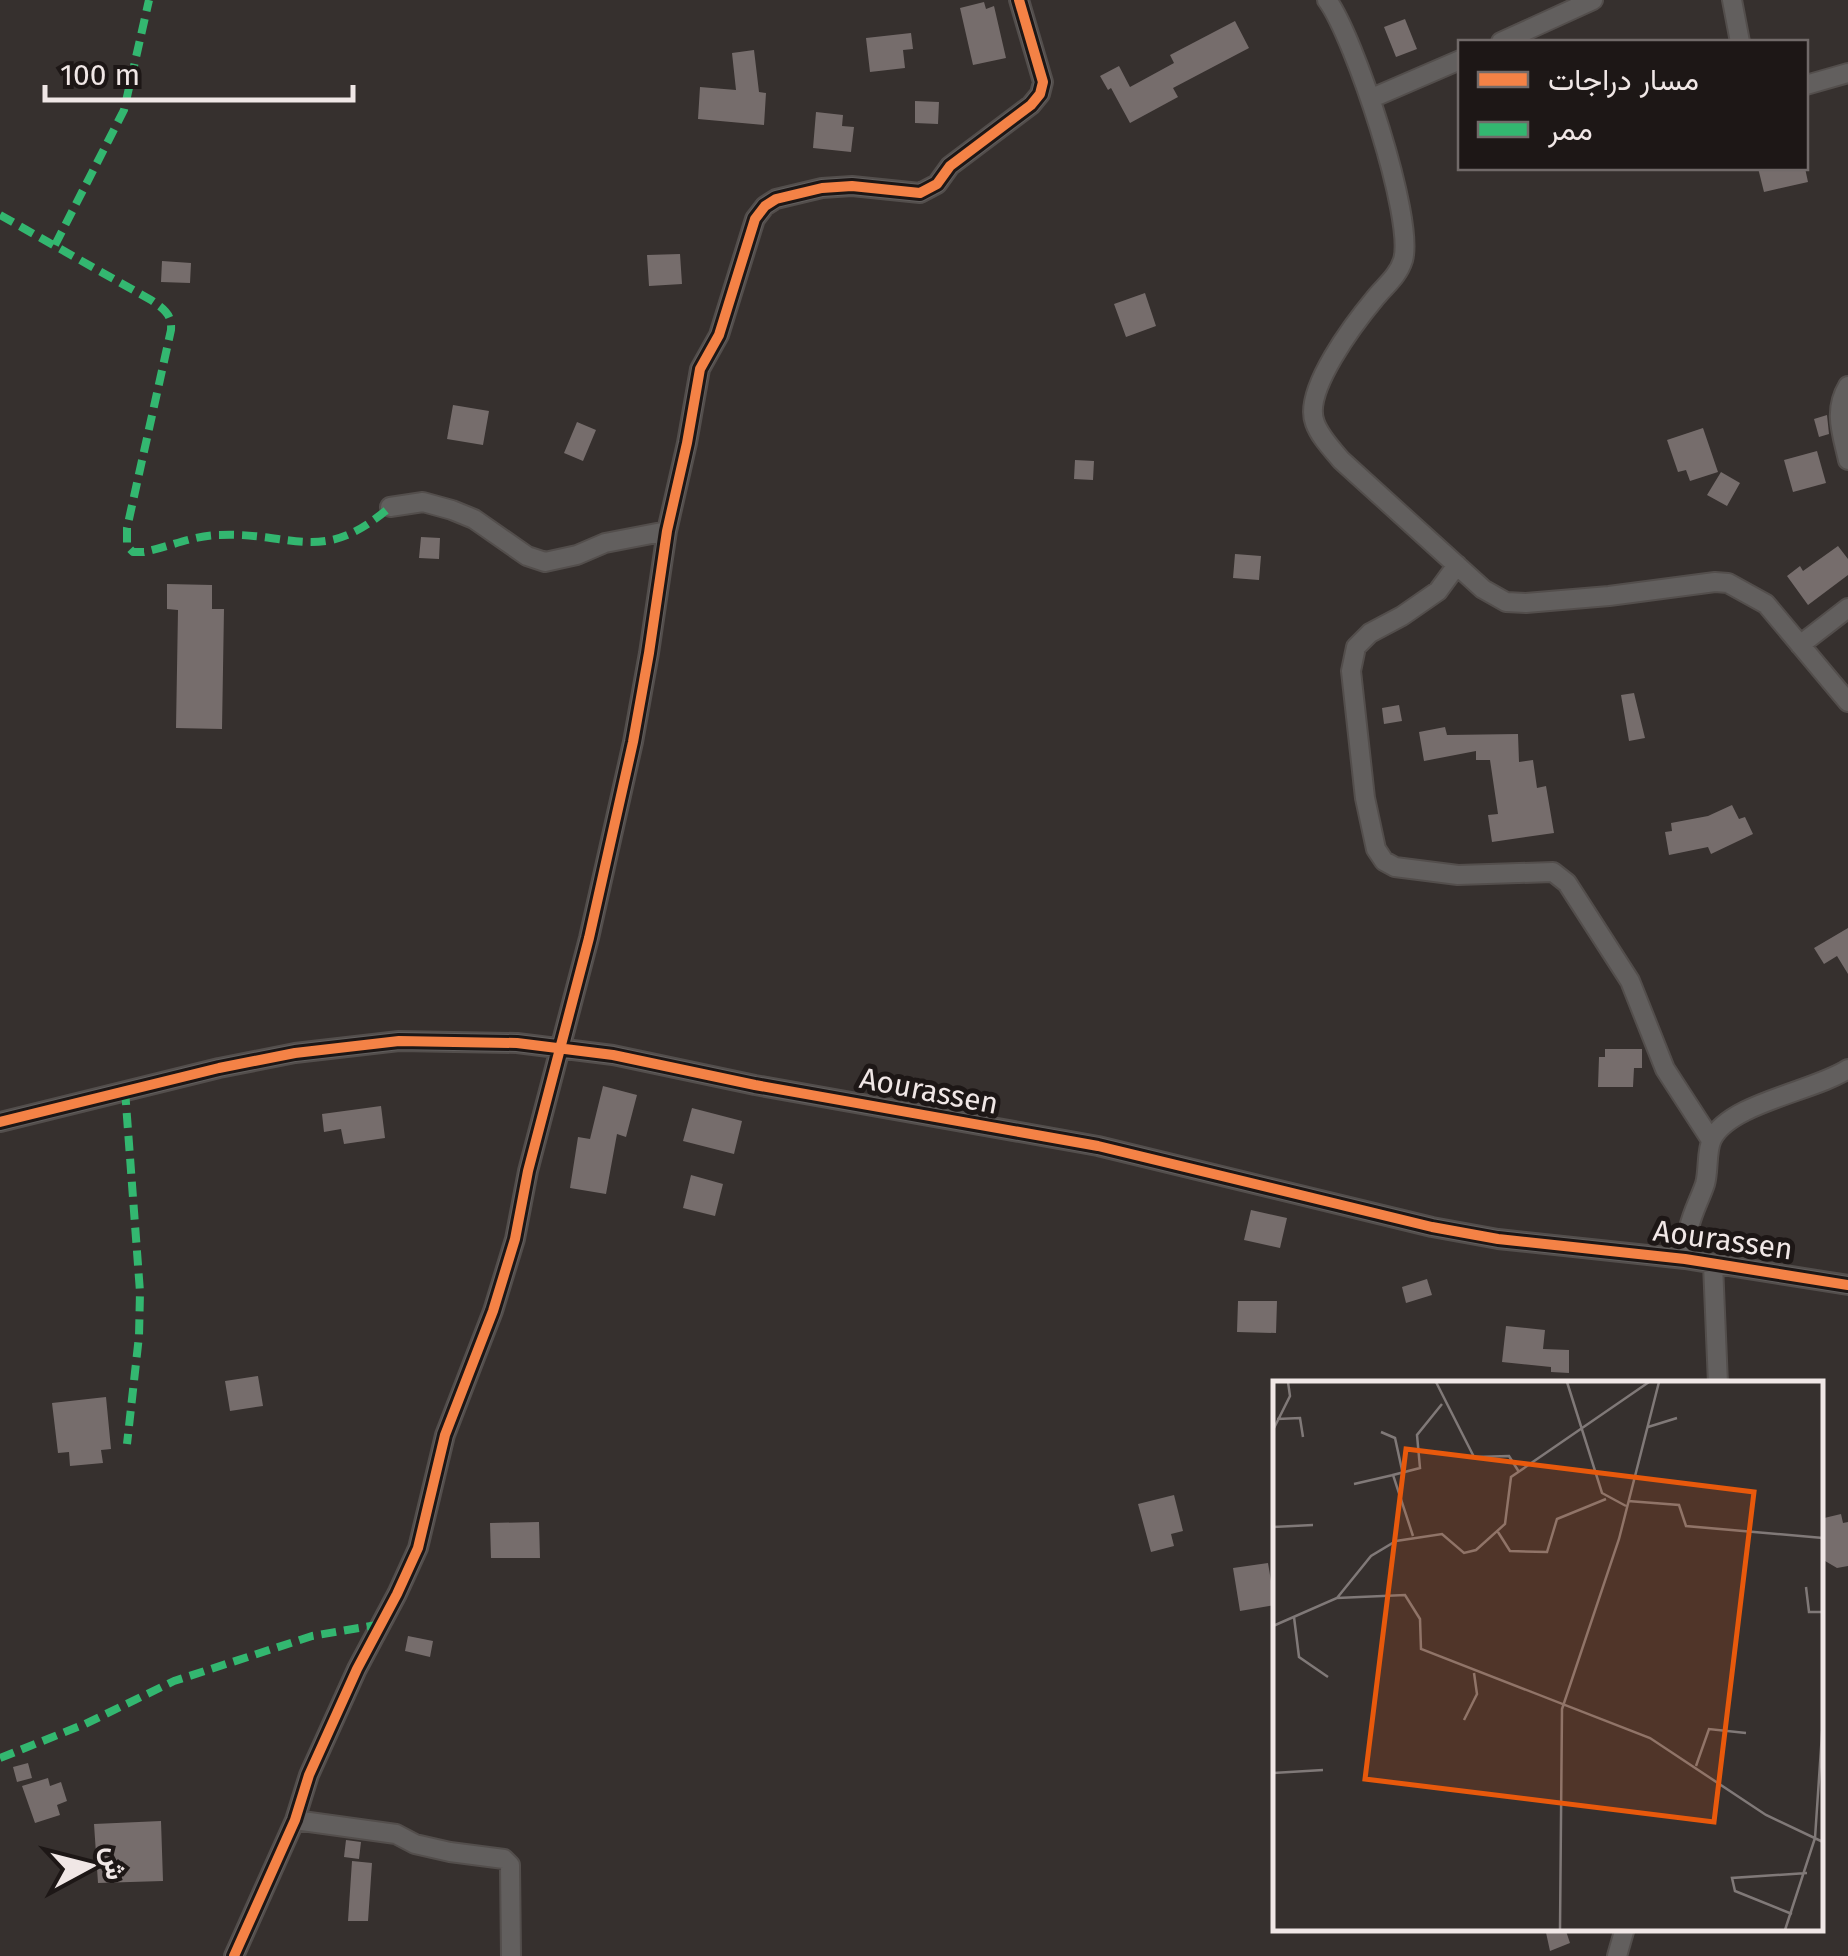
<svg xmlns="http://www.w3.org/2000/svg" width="1848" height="1956" font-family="'Fira Sans',Vazirmatn,sans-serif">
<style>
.building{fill:#766d6c}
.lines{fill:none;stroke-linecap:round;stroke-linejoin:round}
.minor-casing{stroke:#534e4c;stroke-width:22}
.minor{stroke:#625f5e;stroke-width:18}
.quiet{stroke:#33b770;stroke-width:8;stroke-dasharray:15 8;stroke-linecap:butt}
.cycleway-casing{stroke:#1d1716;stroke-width:16}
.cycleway{stroke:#f48246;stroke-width:10}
.labels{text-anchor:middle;stroke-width:10;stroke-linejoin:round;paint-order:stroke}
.street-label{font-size:30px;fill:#f0e7e6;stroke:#1d1716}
.inset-road{fill:none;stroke:#807978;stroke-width:2.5}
.view{fill:#e8590c;fill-opacity:0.15;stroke:#e8590c;stroke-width:5}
.inset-edge{fill:none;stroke:#f0e7e6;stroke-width:5}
</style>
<rect width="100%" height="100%" fill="#36302e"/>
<!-- building -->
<path class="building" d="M984,2L986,9L994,6L1006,58L973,65L960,8Z
M1405,19L1417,49L1396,57L1384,27Z
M1235,21L1249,48L1173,88L1178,97L1130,123L1111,88L1108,90L1100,76L1119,66L1130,87L1174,63L1170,55Z
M911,33L913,49L903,50L905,68L870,72L866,38Z
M754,50L759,92L766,93L764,125L698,119L700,87L736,90L732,53Z
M915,101L939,102L938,124L915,123Z
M816,112L843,115L842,126L854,127L851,152L813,148Z
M1758,168H1805L1808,182L1764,192Z
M680,254L682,284L649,286L647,255Z
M162,261L191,263L190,283L161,282Z
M1145,293L1156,326L1126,337L1114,304Z
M453,405L489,411L483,445L447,439Z
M1827,415L1829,434L1819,437L1814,419Z
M577,422L596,430L583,461L564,453Z
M1703,428L1718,472L1690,481L1686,470L1678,472L1667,440Z
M1817,451L1826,483L1793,492L1784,460Z
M1075,460L1094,461L1093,480L1074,479Z
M1721,472L1740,483L1727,506L1707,495Z
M421,537L440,538L439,559L419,558Z
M1838,546L1848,559V575L1808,605L1787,576L1800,566L1803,571Z
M1235,554L1261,556L1259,580L1233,578Z
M167,584L212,585V609H224L222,729L176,728L178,610L167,609Z
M1634,693L1645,738L1629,741L1621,695Z
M1399,705L1402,721L1384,724L1382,708Z
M1445,727L1447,735L1518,734L1519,762L1533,760L1537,788L1546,786L1554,833L1492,842L1488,815L1498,814L1490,760H1476V751L1424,761L1419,732Z
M1732,805L1739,819L1745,817L1753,834L1711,854L1708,847L1669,855L1665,832L1672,831L1671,823L1708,816Z
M1848,928V974L1837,956L1824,964L1814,948Z
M1605,1049H1642V1068H1634L1633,1087H1598L1599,1057H1605Z
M603,1086L637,1095L626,1137L617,1134L606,1194L570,1188L578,1137L590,1139Z
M381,1106L385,1138L344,1144L341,1129L324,1132L322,1114Z
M692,1108L742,1121L734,1154L683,1141Z
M691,1175L723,1184L715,1216L683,1208Z
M1251,1210L1287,1218L1280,1248L1244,1240Z
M1427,1279L1432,1295L1406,1303L1402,1287Z
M1238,1301H1277L1276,1333L1237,1332Z
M1506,1326L1545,1330L1543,1349L1569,1350V1373L1551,1372V1367L1502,1362Z
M258,1376L263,1406L230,1411L225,1381Z
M106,1397L111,1449L101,1450L103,1463L70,1466L69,1452L58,1453L52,1403Z
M1174,1495L1183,1531L1171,1534L1174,1546L1151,1552L1138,1504Z
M1841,1514L1843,1523L1848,1522V1566L1837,1568L1820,1558V1519Z
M539,1522L540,1558H491L490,1523Z
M1268,1563L1275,1605L1240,1611L1233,1568Z
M408,1636L433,1641L430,1657L405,1651Z
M28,1763L32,1778L17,1782L13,1767Z
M48,1778L50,1786L61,1782L67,1801L57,1805L60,1815L35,1823L22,1786Z
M161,1821L163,1881L98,1883L94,1824Z
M346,1840L361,1842L359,1859L344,1857Z
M352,1861L372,1863L368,1921H348Z
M1545,1928H1565L1570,1943L1550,1951Z"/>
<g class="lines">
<defs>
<path id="minor" d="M1327,0C1354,36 1415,219 1403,260C1398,276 1386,285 1376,297C1356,321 1302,391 1315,423C1320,437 1332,449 1341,460L1483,589L1506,602L1526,603L1609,596L1715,582L1728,583L1766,604L1848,702
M1732,0L1740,42
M1501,42L1593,0
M1806,85L1848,73
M1372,98L1460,60
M1848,386C1833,411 1842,433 1848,460
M390,507L423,502L452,510L474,519L527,556L545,562L577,555L605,543L667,531
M1457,565L1438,591L1402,616L1370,633L1356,647L1351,671L1365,798L1376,849L1384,861L1395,867L1458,875L1553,872L1567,883L1630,981L1665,1069L1711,1140
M1800,645L1848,608
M0,1122L219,1068L295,1053L399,1041L517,1043L613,1055L755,1085L1098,1146L1432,1227L1498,1239L1685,1259L1848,1285
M1685,1259C1686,1249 1686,1238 1689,1228C1692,1213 1700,1199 1705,1184C1709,1170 1706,1152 1712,1139C1730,1103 1815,1091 1848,1069
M1713,1264L1718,1384
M295,1820L396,1834L415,1844L450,1852L504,1859L510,1865L511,1956
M234,1956L295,1820L309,1775L357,1669L397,1594L418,1548L445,1435L493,1311L515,1239L528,1171L589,938L633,742L649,653L667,531L687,443L700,369L719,335L755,219L765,206L776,199L822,188L852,186L920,193L937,184L950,166L1031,105L1040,94L1043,82L1019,0
M1617,1956L1625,1928"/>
</defs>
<!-- minor casing -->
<use href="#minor" class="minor-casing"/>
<!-- minor -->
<use href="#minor" class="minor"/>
<!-- quiet -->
<path class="quiet" d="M0,215L151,300C164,309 172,314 171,330L127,528V546L133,552H144C169,547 194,535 220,535C295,532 322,566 390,507
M55,245L124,110L149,0
M125,1090L140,1292L139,1336L127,1444
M0,1758L85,1724L174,1681L312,1636L382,1624"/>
<defs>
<path id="cycleway" d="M0,1122L219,1068L295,1053L399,1041L517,1043L613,1055L755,1085L1098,1146L1432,1227L1498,1239L1685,1259L1848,1285
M234,1956L295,1820L309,1775L357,1669L397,1594L418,1548L445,1435L493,1311L515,1239L528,1171L589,938L633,742L649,653L667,531L687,443L700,369L719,335L755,219L765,206L776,199L822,188L852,186L920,193L937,184L950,166L1031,105L1040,94L1043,82L1019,0"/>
</defs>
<!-- cycleway casing -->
<use href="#cycleway" class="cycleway-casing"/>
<!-- cycleway -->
<use href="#cycleway" class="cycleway"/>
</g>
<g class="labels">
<!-- street labels -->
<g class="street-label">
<text transform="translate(929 1091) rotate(11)" y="10">Aourassen</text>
<text transform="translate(1723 1240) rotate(8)" y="10">Aourassen</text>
</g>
</g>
<!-- overview -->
<g transform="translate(1273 1381)">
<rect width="550" height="550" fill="#36302e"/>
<path class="inset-road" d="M163,1L201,76L236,75L246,91M294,1L329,112L353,125M4,38L27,37L30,56M375,46L404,37M0,49L17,15L15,1M108,51L122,57L129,89M81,103L120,94M355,120L406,124L413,145L550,157M0,146L40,144M225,151L237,170L274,171L284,138L333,118M140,155L120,94L147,87L144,54L169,23M533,206L536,231H550M64,217L132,214L147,238L148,268L377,357L493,434L550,461M21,236L26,276L55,296M0,245L64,217L98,175L123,160L169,153L191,172L203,169L232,143L238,96L376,1M191,339L204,313L201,292M423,385L436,348L473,352M0,392L50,389M519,533L462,510L459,497L534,492M287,549L289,328L346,158L386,1M512,549L542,457L550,338"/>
<path class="view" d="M133,68L481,111L441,441L92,398Z"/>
<rect width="550" height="550" class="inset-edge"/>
</g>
<!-- legend -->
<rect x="1458" y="40" width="350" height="130" fill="#1d1716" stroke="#716a69" stroke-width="2.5"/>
<rect x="1478" y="72" width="50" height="15" fill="#f48246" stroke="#716a69" stroke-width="2.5"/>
<text x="1548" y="90" font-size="30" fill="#f0e7e6">مسار دراجات</text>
<rect x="1478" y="122" width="50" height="15" fill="#33b770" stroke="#716a69" stroke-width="2.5"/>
<text x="1548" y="140" font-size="30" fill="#f0e7e6">ممر</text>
<!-- north arrow -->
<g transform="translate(90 1866) rotate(83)" stroke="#1d1716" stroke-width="8" paint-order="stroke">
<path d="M0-8L18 38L0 25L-18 38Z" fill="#f0e7e6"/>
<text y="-15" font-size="28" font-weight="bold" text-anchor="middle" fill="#f0e7e6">ش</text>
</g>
<!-- scale -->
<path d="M45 85v15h308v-15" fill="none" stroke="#f0e7e6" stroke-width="5"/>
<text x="60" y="85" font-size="30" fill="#f0e7e6" stroke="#1d1716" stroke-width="8" paint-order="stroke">100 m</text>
</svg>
